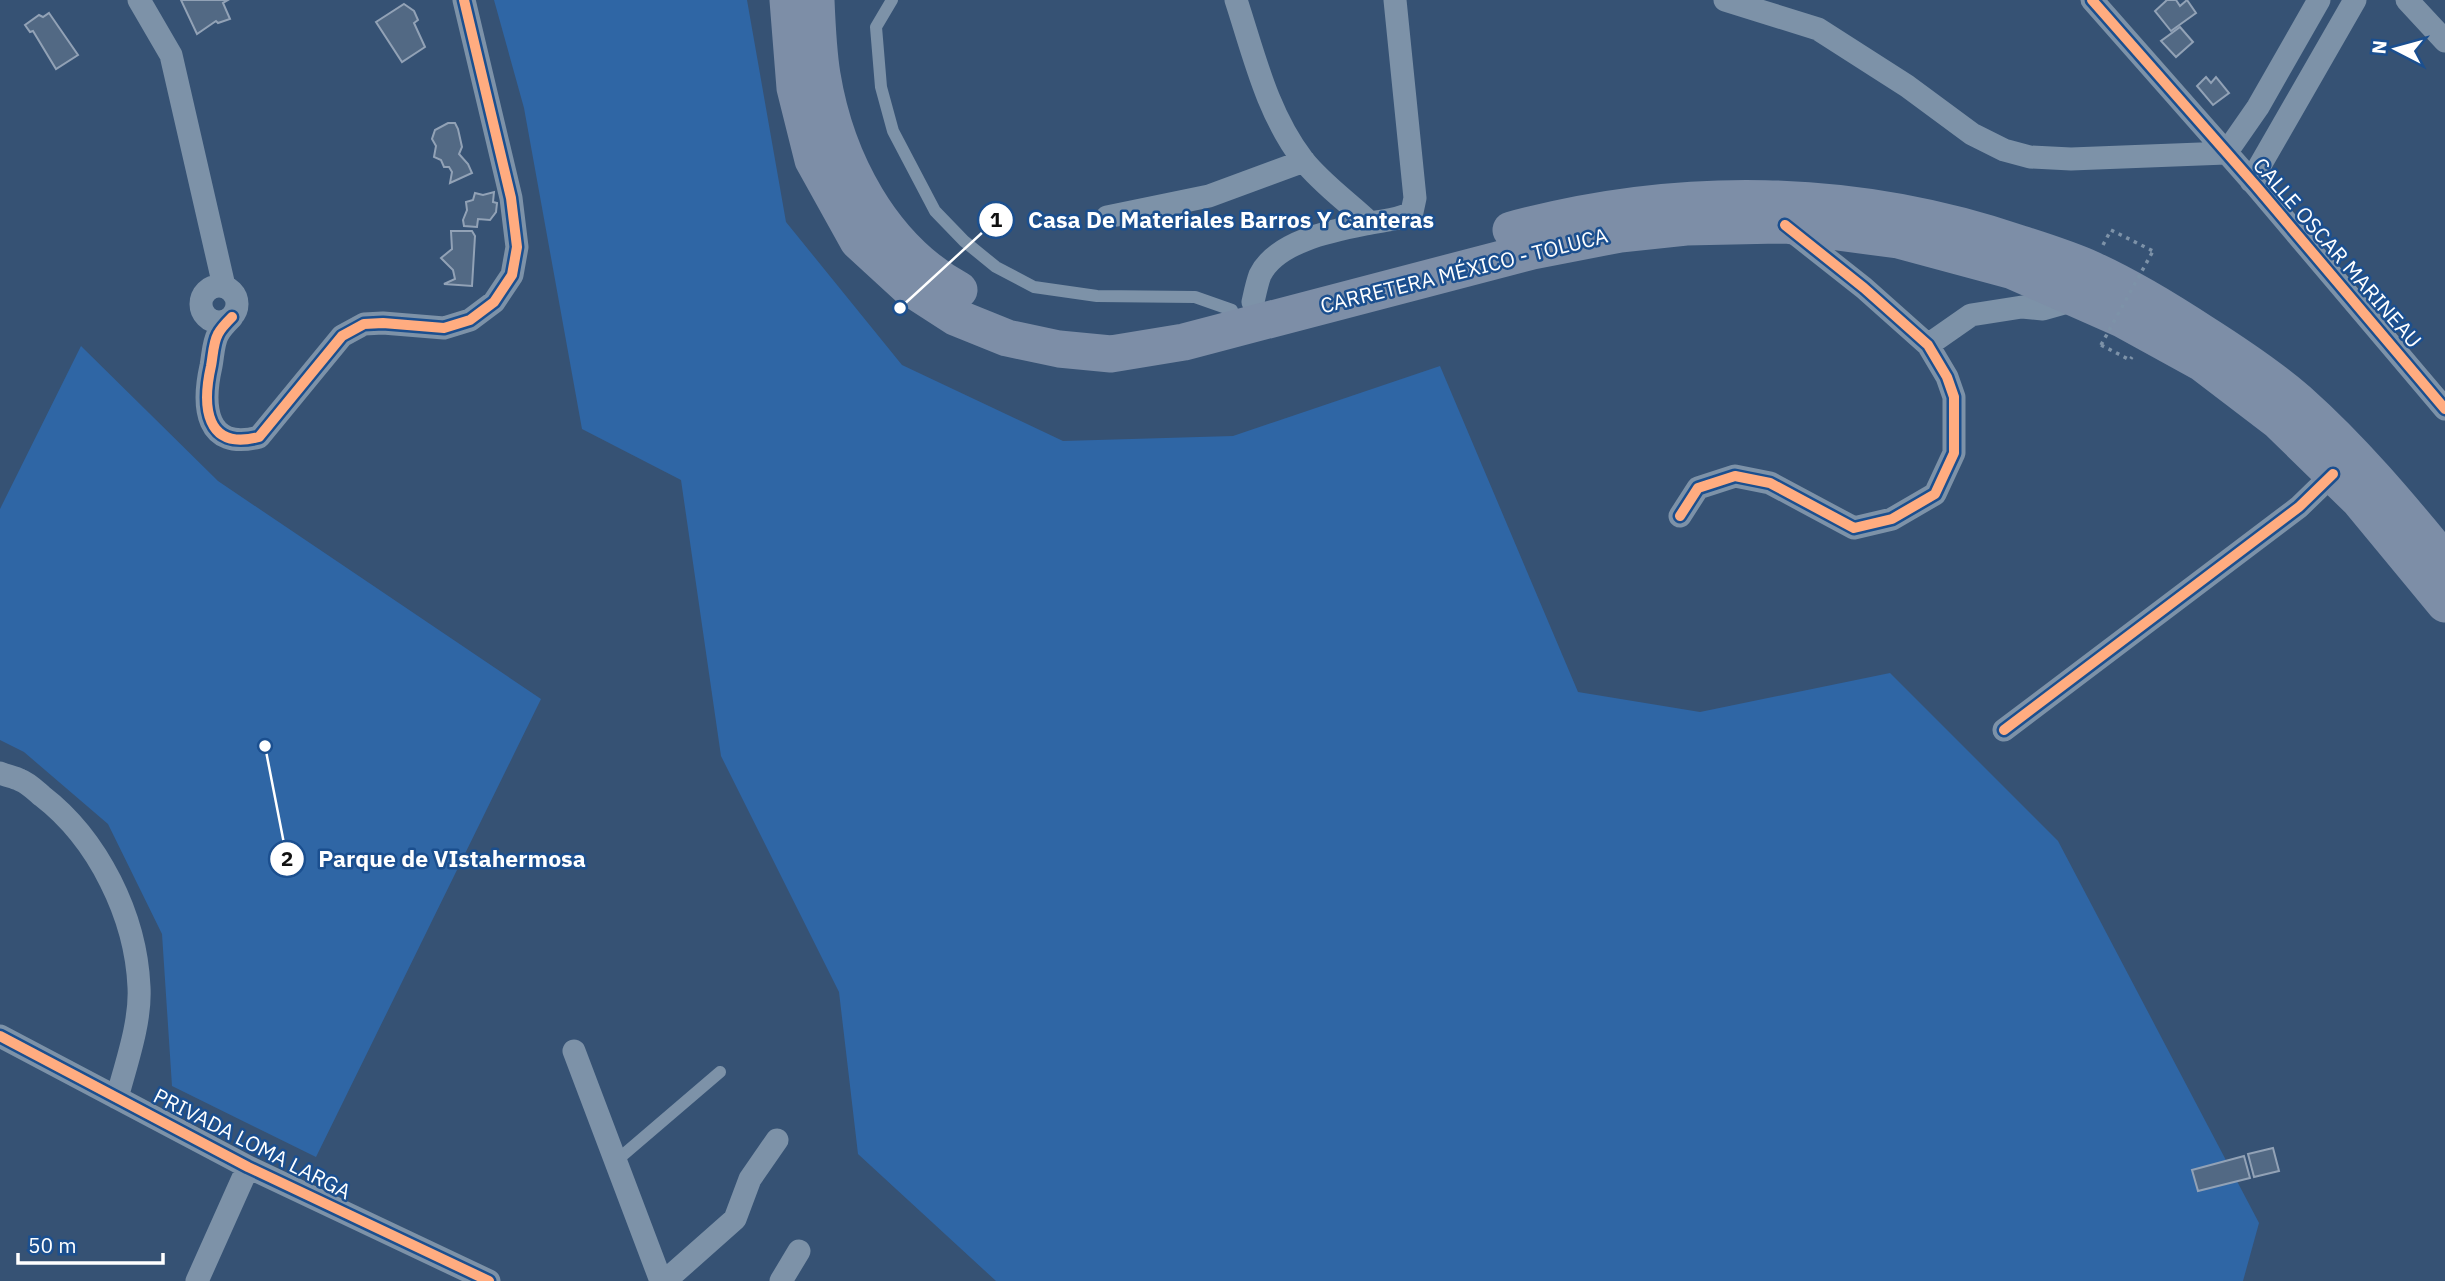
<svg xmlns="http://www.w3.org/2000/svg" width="2445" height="1281" font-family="'IBM Plex Sans',sans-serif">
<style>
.green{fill:#2f66a5}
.building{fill:#526984;stroke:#92a2b6;stroke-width:2}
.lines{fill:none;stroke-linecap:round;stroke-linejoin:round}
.path{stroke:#7d92a8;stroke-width:3.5;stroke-dasharray:3.5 5;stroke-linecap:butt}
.service{stroke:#7d92a8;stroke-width:12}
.minor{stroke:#7d92a8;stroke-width:23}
.primary{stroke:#7d8ea7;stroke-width:37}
.path-bridge{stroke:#7d92a8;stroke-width:3.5;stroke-dasharray:3.5 5;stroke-linecap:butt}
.cycleway-casing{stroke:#1b4f8f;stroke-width:15}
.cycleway{stroke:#ffac80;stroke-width:10}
.labels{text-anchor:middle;stroke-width:5;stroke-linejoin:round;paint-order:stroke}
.street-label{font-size:21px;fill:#fff;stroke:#1b4f8f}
.leader{fill:none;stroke:#fff;stroke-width:2.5}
.callout-dot{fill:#fff;stroke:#1b4f8f;stroke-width:2.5}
.mark-label{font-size:21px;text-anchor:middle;font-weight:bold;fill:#111}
.callout-label{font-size:23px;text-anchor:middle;font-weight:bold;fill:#fff;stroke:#1b4f8f;stroke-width:5;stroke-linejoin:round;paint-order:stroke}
</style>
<rect width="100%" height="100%" fill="#365274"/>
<!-- green -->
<path class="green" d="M494,0H747L786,222L902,365L1063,441L1233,436L1440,366L1578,692L1700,712L1890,673L2058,841L2259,1223L2243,1281H996L858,1154L839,992L721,756L681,480L582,429L524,108Z
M81,346L218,481L541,699L316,1157L172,1086L162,934L108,824L24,752L0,740V509Z"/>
<!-- building -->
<path class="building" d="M181,0H228L223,3L230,19L218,23L216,21L197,34Z
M2167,0H2176L2180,6L2187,0L2196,13L2171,31L2155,11Z
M404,4L414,11L418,20L414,23L425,47L402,62L376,22Z
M49,13L78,55L56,69L33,31L30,32L25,25L39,15L43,17Z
M2180,27L2193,42L2176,57L2161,41Z
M2206,77L2211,83L2216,77L2229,93L2213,105L2197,86Z
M448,123H455L458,129L462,147L459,154L468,164L472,173L450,183L452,172L449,167H444L441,160L434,157L436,146L432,139L435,130Z
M494,192L493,202L497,203L496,212L490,220L478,219L477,227L464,226L463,220L467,210L466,202L473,200L475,193L483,195Z
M451,231H472L475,236L472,286L444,284L455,279L453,270L441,258L452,249Z
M2273,1148L2279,1171L2254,1177L2248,1154Z
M2244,1156L2250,1178L2198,1191L2192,1170Z"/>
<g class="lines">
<!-- path -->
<path class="path" d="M2103,245L2111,230L2153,251
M2101,345L2130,360L2132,357"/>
<!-- service -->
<path class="service" d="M892,0L876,27L881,87L893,131L935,211L964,241L996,267L1034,287L1097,296L1195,297L1232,310
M616,1161L720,1072"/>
<!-- minor -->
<path class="minor" d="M139,0L171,55L224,286
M1236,0C1254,55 1267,113 1303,160C1322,184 1348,202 1370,223
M1725,0L1818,29L1907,86L1972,134L2004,150L2030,157L2071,159L2226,153
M2092,0L2256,186L2445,409
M2407,0L2445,41
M2226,153L2258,107L2319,0
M2251,181L2355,0
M1107,217L1209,196L1304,161
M201 304a18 18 0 1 1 36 0a18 18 0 1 1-36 0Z
M1253,302C1255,293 1257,283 1260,275C1277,240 1336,230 1371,223C1386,220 1399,220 1412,212L1415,198L1395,0
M232,317C227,322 221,328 218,334C213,343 213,356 211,366C202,406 205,451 259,437L342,336L364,324L383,323L444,328L470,320L494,302L512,275L517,247L511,198L464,0
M1928,345L1971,315L2022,307L2043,309L2075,300
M1680,516L1698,488L1735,476L1770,483L1854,528L1892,519L1935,494L1954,453V397L1947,377L1928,345L1864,288L1788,228
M2004,730L2299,507L2333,474
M0,773C7,776 14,777 20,780C28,783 35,790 42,796C98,839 136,916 139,987C141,1022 126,1064 117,1098
M0,1036L248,1167L489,1281
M574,1051L661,1281
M197,1281L248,1167
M665,1281L735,1219L750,1179L777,1140
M781,1281L799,1251"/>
<!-- primary -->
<path class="primary" d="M788,0L795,88L813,160L858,241L907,286L955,317L1007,338L1059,349L1111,354L1184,342L1532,251L1620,234L1686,227L1785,225L1898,240L2013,271L2122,319L2202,363L2278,421L2359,500L2445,604
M816,0C817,25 818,50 822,75C836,160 881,247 959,290
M1511,230C1678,185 1853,187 2018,243C2043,251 2069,259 2093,270C2132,288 2168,310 2203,333C2236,354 2269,376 2298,401C2353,450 2399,505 2445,561"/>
<!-- path-bridge -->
<path class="path-bridge" d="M2101,345L2153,251"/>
<defs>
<path id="cycleway" d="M2092,0L2256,186L2445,409
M232,317C227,322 221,328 218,334C213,343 213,356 211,366C202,406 205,451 259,437L342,336L364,324L383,323L444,328L470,320L494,302L512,275L517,247L511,198L464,0
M1680,516L1698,488L1735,476L1770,483L1854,528L1892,519L1935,494L1954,453V397L1947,377L1928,345L1864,288L1785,225
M2004,730L2299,507L2333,474
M0,1036L248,1167L489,1281"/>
</defs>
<!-- cycleway casing -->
<use href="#cycleway" class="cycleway-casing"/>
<!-- cycleway -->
<use href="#cycleway" class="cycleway"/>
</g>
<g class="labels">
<!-- street labels -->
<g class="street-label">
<text transform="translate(2337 253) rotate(49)" y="7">CALLE OSCAR MARINEAU</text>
<text transform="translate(1464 271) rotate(-14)" y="7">CARRETERA MÉXICO - TOLUCA</text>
<text transform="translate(252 1144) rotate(27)" y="7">PRIVADA LOMA LARGA</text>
</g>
</g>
<!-- callouts -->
<path class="leader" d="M900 308L996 220M265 746L287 859"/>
<g class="callout-dot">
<circle cx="900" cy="308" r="7"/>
<circle cx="265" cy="746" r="7"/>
<circle cx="996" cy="220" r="18"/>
<circle cx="287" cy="859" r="18"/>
</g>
<g class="mark-label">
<text x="996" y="227">1</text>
<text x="287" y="866">2</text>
</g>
<g class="callout-label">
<text x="1231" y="228">Casa De Materiales Barros Y Canteras</text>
<text x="452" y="867">Parque de VIstahermosa</text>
</g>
<!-- north arrow -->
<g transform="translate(2396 49) rotate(276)" stroke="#1b4f8f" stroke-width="5" paint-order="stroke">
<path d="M0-5L12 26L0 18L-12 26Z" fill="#ffffff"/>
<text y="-10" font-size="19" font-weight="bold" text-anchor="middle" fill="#ffffff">N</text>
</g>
<!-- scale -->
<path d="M18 1253v10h145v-10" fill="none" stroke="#ffffff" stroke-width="3.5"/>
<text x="28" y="1253" font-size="21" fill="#ffffff" stroke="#1b4f8f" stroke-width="5" paint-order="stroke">50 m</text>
</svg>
